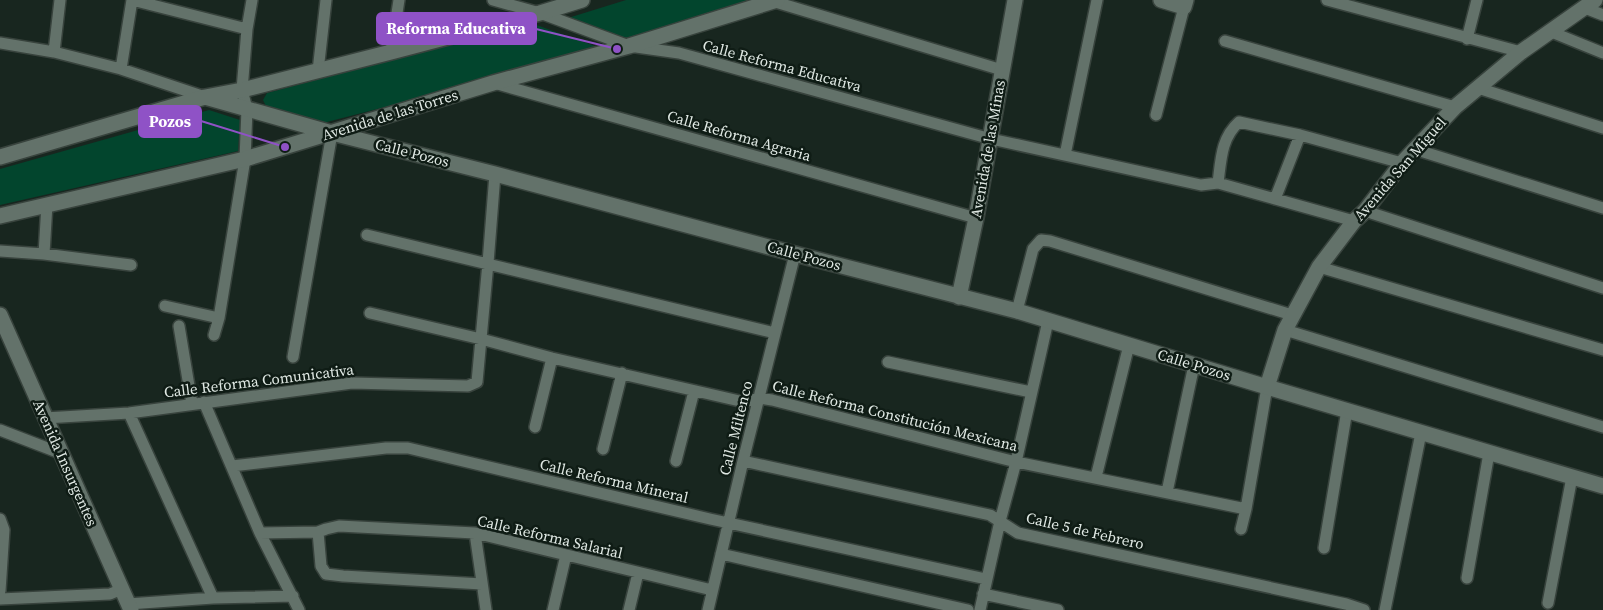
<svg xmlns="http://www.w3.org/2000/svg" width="1603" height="610" font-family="'Source Serif 4',serif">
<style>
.green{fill:#02452d}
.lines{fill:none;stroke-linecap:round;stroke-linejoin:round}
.street-casing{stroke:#38433d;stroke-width:14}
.secondary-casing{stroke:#38433d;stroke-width:18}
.street{stroke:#63726a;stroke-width:11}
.secondary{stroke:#63726a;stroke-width:15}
.labels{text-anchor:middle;stroke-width:5;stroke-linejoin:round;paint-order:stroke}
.street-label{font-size:15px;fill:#e0e9e4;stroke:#0f1c15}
.leader{fill:none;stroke:#8f52c6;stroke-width:2}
.callout-dot{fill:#8f52c6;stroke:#0f1c15;stroke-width:2}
.callout{fill:#8f52c6;stroke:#8f52c6;stroke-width:2}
.callout-label{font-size:16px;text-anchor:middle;font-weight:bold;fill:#fff}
</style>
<rect width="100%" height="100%" fill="#18261f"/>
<!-- green -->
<path class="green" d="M626,0H760L632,41L568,18Z
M531,23L606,50L323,123L266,106L263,100L267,93Z
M209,110L240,120L238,151L0,205V169Z"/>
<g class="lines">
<defs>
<path id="street" d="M132,0L247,29
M493,0L540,13L629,46L679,53L991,139L1201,185L1218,183C1221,160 1221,138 1239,122L1300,135L1402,163
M1327,0L1521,52
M772,1L1002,70
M1585,8L1603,15
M1549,31L1603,53
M1467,39L1477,0
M1225,41L1455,107
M0,43L54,52L121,69L205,97
M54,52L60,0
M391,52L399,0
M121,69L132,0
M318,71L326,0
M494,83L976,218
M1478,88L1603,128
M1156,115L1184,7
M1414,149L1603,208
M1065,155L1097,0
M1218,183L1354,221
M1275,199L1300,135
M1365,211L1603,288
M367,235L775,333
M0,251L44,254L131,265
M44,254L47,204
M1319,267L1603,350
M165,306L219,318
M1017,311L1033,249L1041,240L1050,241L1292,315
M370,313L481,339L552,358L744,402L759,398L772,400L1016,462L1246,509
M179,326L192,404
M1285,330L1603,427
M214,335L219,318L245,159L247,109L242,90L247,29L252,0
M293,357L332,133
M888,362L1031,392
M204,402L260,533L299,610
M129,413L213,598
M45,418L129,413L352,383L468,386L477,382L488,263L495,174
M535,427L552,358
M0,430L60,453
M603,449L622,373
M676,461L694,391
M743,461L990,515L1018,533L1346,604L1364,610
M232,466L386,448H408L710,519L986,579
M1096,477L1129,345
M1167,492L1194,365
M0,519L4,530L0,591
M1241,529L1246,509L1267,387
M318,532L321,566L326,574L343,576L482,584
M260,533L318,532L326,529L339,526L475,533L712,590
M475,533L486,610
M1324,548L1347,410
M721,554L968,610
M1467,578L1489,453
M983,594L1058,610
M0,599L110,594L122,589
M1548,603L1572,477
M128,604L213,598L293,596
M553,610L566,555
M629,610L638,573
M708,610L743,461L795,254
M980,610L1000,521L1016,462L1048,321
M1385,610L1421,433"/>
<path id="secondary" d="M1161,0L1184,7L1186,0
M205,97L332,133L495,174L795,254L1017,311L1267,387L1603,486
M0,157L205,97L242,90L391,52L540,13L582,0
M0,216L245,159L493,83L629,46L777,0
M959,297L976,218L1015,0
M0,315L131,610
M1267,387L1285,330L1319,267L1354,221L1365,211L1402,163L1455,107L1521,52L1595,0"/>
</defs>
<!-- street casing -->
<use href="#street" class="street-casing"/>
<!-- secondary casing -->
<use href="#secondary" class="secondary-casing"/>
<!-- street -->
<use href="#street" class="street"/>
<!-- secondary -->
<use href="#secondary" class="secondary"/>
</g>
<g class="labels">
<!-- street labels -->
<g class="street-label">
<text transform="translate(782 66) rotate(15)" y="5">Calle Reforma Educativa</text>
<text transform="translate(390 115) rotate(-17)" y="5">Avenida de las Torres</text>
<text transform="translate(739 136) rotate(16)" y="5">Calle Reforma Agraria</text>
<text transform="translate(988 149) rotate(-80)" y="5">Avenida de las Minas</text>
<text transform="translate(412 153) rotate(14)" y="5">Calle Pozos</text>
<text transform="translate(1400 169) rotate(-49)" y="5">Avenida San Miguel</text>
<text transform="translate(804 256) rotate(15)" y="5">Calle Pozos</text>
<text transform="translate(1194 365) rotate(17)" y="5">Calle Pozos</text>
<text transform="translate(259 381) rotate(-7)" y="5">Calle Reforma Comunicativa</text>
<text transform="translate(895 416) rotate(14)" y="5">Calle Reforma Constitución Mexicana</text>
<text transform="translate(736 428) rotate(-76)" y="5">Calle Miltenco</text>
<text transform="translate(65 463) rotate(66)" y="5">Avenida Insurgentes</text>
<text transform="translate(614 481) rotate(13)" y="5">Calle Reforma Mineral</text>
<text transform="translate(1085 531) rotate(13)" y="5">Calle 5 de Febrero</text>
<text transform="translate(550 537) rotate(13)" y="5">Calle Reforma Salarial</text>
</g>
</g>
<!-- callouts -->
<path class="leader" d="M617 49L536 29M285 147L201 121"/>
<g class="callout-dot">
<circle cx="617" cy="49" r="5"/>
<circle cx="285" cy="147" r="5"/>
</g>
<g class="callout">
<rect x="377" y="13" width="159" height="31" rx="5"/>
<rect x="139" y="106" width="62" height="31" rx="5"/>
</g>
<g class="callout-label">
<text x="456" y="34">Reforma Educativa</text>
<text x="170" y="127">Pozos</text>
</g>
</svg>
